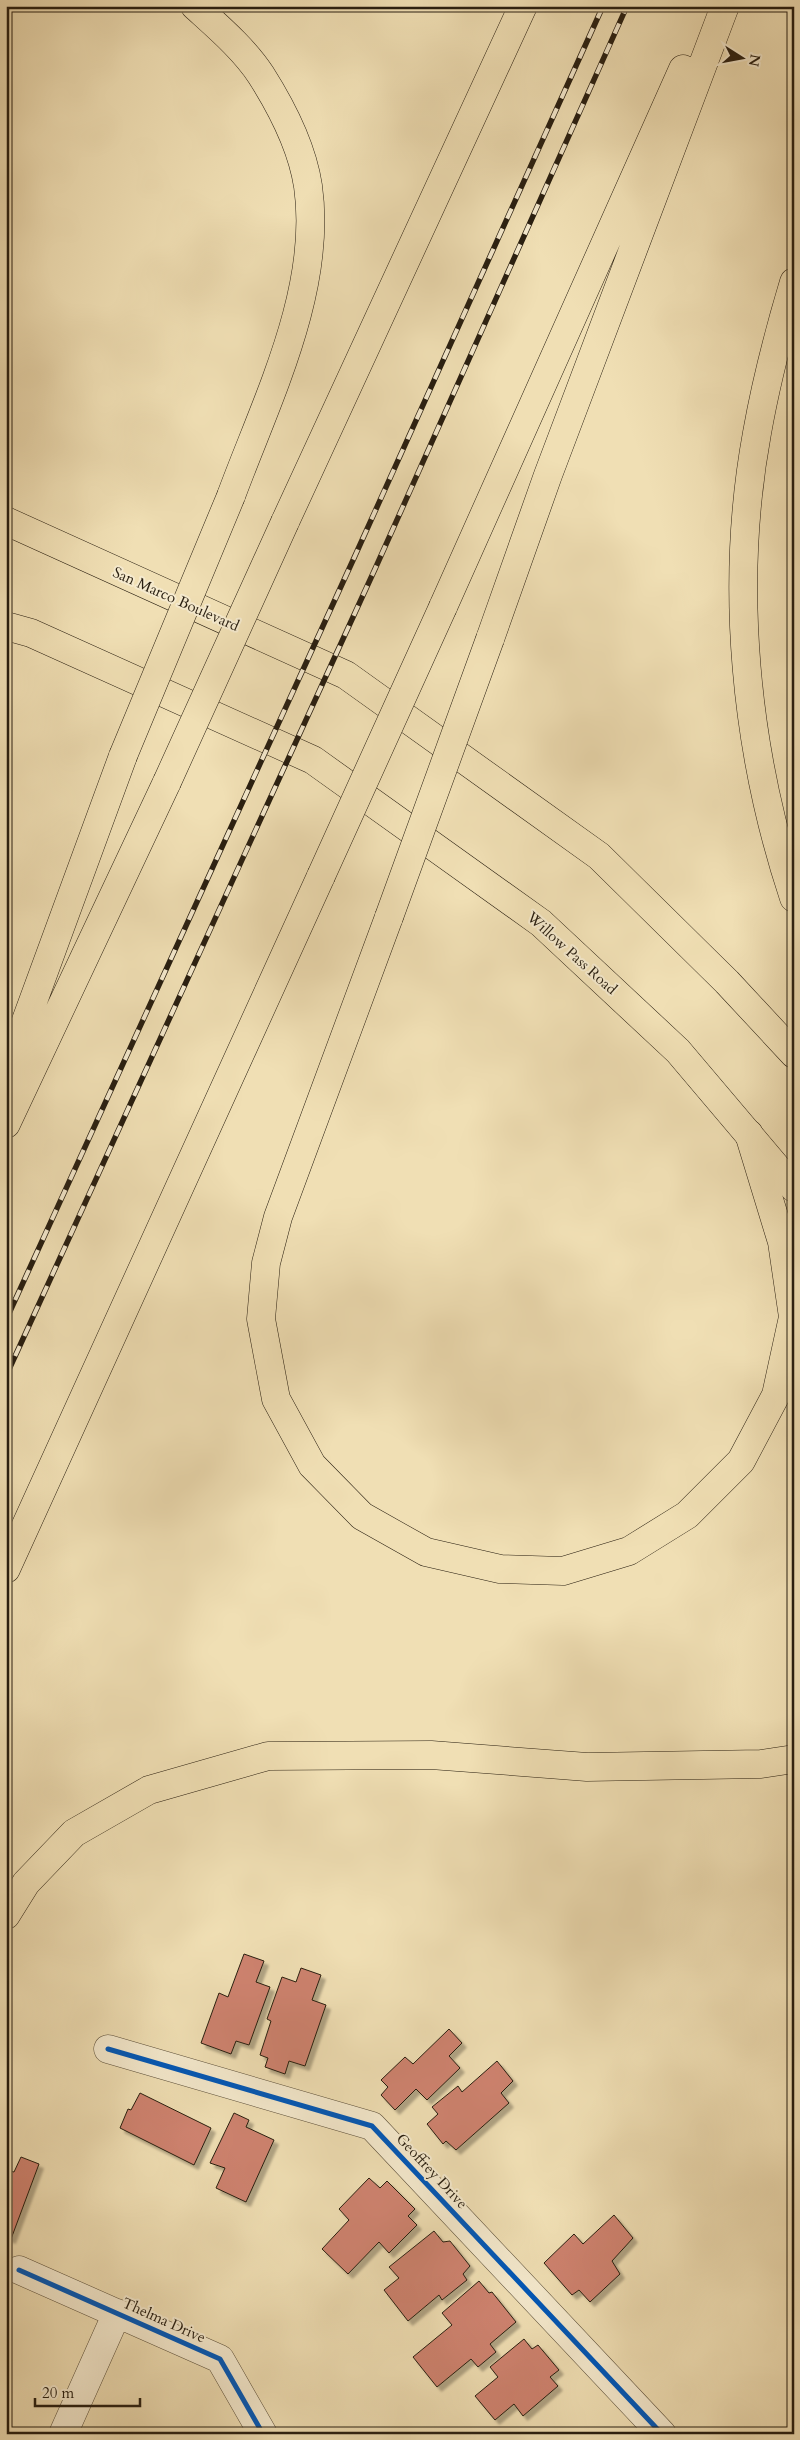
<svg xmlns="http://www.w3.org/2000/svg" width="800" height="2440" font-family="Cardo,serif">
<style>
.building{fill:#cf836f;stroke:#281e10;filter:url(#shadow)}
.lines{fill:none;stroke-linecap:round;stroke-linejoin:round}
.minor-casing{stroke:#5a4e39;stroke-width:29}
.major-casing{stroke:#281e10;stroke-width:29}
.highway-casing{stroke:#281e10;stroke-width:29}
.minor{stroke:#f5eace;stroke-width:28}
.major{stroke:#f0dfb4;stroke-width:28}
.highway{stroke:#f0dfb4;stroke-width:28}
.rail-casing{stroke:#281e10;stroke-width:5.5}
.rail{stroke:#f5eace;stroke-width:4;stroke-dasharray:11;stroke-linecap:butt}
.highway-bridge-casing{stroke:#281e10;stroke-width:29;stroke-linecap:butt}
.highway-bridge{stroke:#f0dfb4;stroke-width:28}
.cycleway-casing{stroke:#f5eace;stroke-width:8}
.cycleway{stroke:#0057b8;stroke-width:5}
.labels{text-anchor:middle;stroke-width:4;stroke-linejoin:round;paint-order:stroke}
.street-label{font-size:15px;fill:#281e10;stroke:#f5eace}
</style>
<defs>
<filter id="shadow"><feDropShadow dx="4.5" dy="4.5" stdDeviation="1" flood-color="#0004"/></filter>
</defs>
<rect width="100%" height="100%" fill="#f0dfb4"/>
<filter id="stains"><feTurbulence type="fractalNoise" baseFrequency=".004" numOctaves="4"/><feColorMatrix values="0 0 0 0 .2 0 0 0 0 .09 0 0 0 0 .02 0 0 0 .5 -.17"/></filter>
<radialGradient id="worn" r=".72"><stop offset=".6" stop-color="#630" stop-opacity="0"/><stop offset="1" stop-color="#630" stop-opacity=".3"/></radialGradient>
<!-- building -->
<path class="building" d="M244,1954L264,1961L256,1982L270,1987L249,2045L236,2041L231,2054L201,2043L219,1993L228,1997Z
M301,1968L321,1975L312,2000L326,2005L305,2066L289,2061L285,2074L265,2067L268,2058L260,2055L271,2021L267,2019L282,1977L296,1982Z
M449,2029L462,2043L449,2056L460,2068L427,2100L416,2089L395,2110L381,2095L388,2087L381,2080L405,2057L413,2064Z
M497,2061L513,2081L501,2093L509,2103L456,2150L446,2141L443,2144L427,2124L438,2114L432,2107L458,2086L462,2092Z
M140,2093L211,2128L194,2165L120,2128L128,2109L131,2110Z
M234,2113L249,2120L246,2127L274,2140L246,2202L216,2188L225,2168L210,2163Z
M21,2157L39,2164L11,2239L6,2237V2170L14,2172Z
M369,2178L380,2188L387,2181L415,2209L408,2216L417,2225L389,2253L379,2242L348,2274L322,2249L349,2220L339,2209Z
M614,2215L633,2238L612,2261L620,2274L590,2302L579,2290L572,2295L544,2263L574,2234L583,2244Z
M434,2231L443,2242L450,2241L470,2266L463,2274L467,2280L442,2300L439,2295L408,2321L384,2290L399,2278L389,2267Z
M479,2281L489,2293L492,2292L516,2322L490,2344L496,2352L478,2367L471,2359L437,2387L413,2357L452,2325L442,2313Z
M524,2339L532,2349L538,2345L559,2370L550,2377L558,2386L523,2416L514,2404L495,2420L475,2396L498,2377L490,2367Z"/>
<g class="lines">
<defs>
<path id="minor" d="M108,2049L372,2126L662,2434
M19,2270L220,2359L263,2434
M63,2434L117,2313"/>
<path id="major" d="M6,521L346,675L599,856L727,982L794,1054
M6,626L31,633L313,760L541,923L678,1051L794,1188"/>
<path id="highway" d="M195,6C218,27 244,49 261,75C282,108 302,147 308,186C323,290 266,401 231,496
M794,282C779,332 766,382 757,433C729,585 745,751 794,898
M285,522L523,6
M443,607L683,69
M490,639L548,475L725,6
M389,917L278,1217L266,1263L261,1319L276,1399L312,1465L362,1516L426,1552L500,1569L563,1571L629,1551L687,1515L741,1461L776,1395L793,1317L782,1242L749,1134
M6,1075L123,756
M6,1124L167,782
M6,1569L321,876
M6,1915L26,1883L74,1833L149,1790L268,1756L431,1755L587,1767L761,1764L794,1759"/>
</defs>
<!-- minor casing -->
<use href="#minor" class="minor-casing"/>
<!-- major casing -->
<use href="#major" class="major-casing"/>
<!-- highway casing -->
<use href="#highway" class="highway-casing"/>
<!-- minor -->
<use href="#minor" class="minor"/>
<!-- major -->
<use href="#major" class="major"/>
<!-- highway -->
<use href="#highway" class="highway"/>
<defs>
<path id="rail" d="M6,1320L354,558L603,6
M6,1376L375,569L627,6"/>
</defs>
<!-- rail casing -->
<use href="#rail" class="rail-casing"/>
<!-- rail -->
<use href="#rail" class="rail"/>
<defs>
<path id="highway-bridge" d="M123,756L231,496
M167,782L285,522
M321,876L443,607
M389,917L490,639"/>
</defs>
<!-- highway-bridge casing -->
<use href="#highway-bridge" class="highway-bridge-casing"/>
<!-- highway-bridge -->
<use href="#highway-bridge" class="highway-bridge"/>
<defs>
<path id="cycleway" d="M108,2049L372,2126L662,2434
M19,2270L220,2359L263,2434"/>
</defs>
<!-- cycleway casing -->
<use href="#cycleway" class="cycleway-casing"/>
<!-- cycleway -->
<use href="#cycleway" class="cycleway"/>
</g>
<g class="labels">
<!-- street labels -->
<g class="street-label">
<text transform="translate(176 599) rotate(24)" y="5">San Marco Boulevard</text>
<text transform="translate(572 953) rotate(42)" y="5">Willow Pass Road</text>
<text transform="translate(432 2171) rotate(47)" y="5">Geoffrey Drive</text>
<text transform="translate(164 2320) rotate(24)" y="5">Thelma Drive</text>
</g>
</g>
<!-- margin -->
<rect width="800" height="2440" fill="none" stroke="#f0dfb4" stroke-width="25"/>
<rect x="8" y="8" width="785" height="2425" fill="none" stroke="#281e10" stroke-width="2.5"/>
<rect x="12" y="12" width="775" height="2415" fill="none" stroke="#281e10"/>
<!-- north arrow -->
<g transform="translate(742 58) rotate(101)" stroke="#f5eace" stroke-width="4" paint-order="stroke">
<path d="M0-4L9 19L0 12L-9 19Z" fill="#281e10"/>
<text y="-8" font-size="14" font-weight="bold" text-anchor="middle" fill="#281e10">N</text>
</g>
<!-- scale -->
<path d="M35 2398v8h105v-8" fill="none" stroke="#281e10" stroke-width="2.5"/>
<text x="42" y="2398" font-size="15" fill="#281e10" stroke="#f5eace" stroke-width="4" paint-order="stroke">20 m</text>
<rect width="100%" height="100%" filter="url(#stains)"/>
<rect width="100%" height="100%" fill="url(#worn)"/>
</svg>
